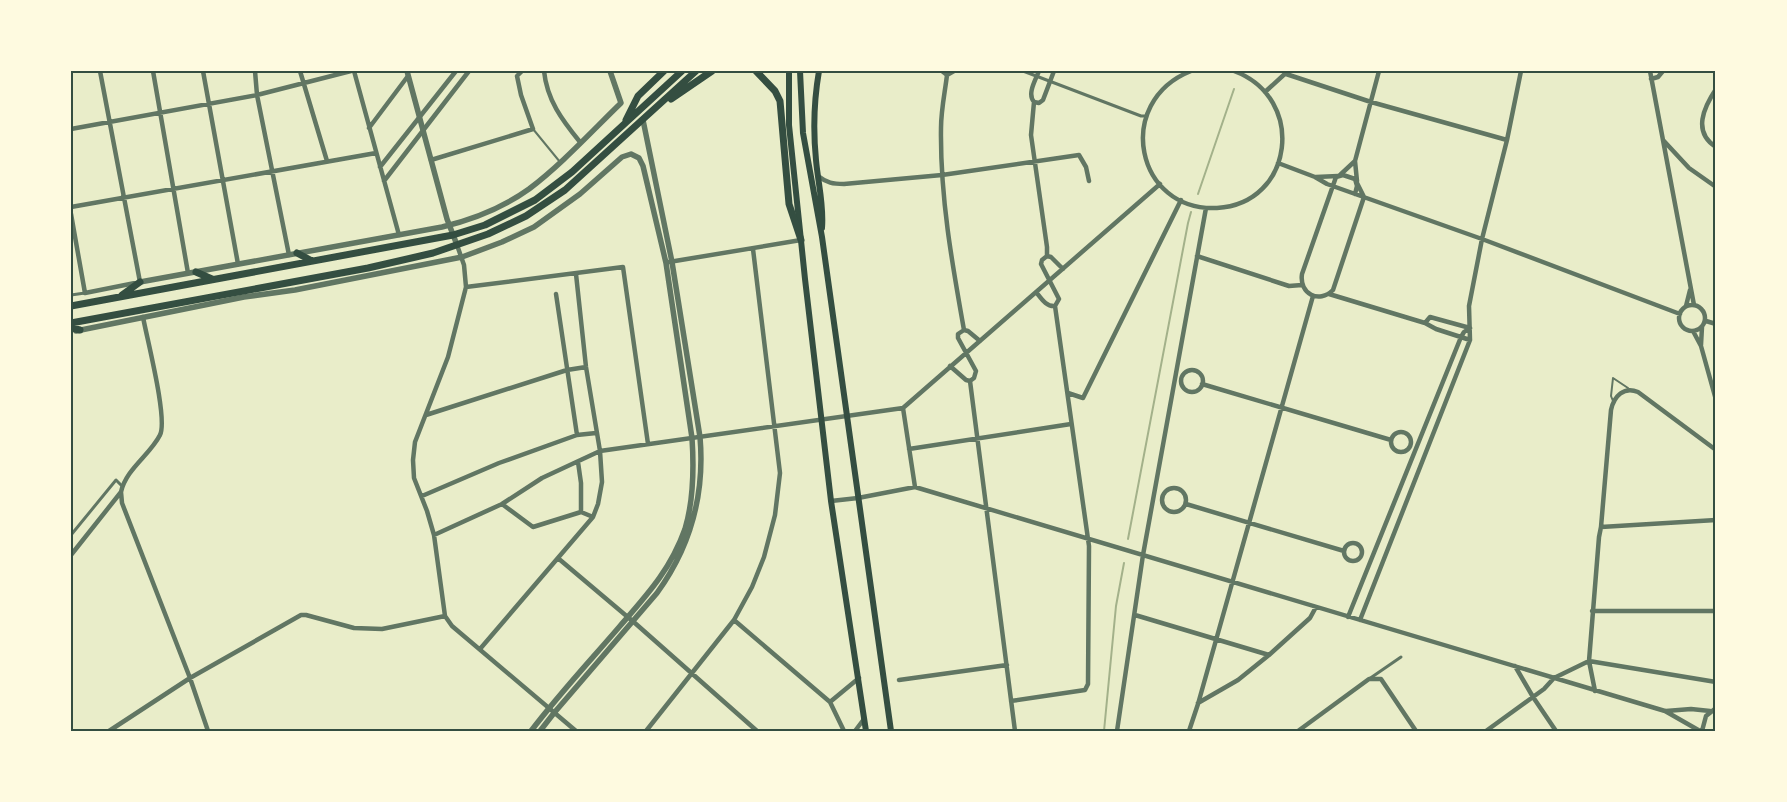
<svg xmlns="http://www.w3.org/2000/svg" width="1787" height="802" font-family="'Noto Serif',serif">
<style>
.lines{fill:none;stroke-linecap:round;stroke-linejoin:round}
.stream{stroke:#a3b18a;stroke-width:2}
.service{stroke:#617663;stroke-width:2}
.pedestrian{stroke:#617663;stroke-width:3}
.minor{stroke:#617663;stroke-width:4.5}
.tertiary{stroke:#617663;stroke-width:5.5}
.secondary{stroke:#344e41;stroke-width:6}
.primary{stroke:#344e41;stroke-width:7}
.neatline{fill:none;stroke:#344e41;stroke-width:2}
</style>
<rect width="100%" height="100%" fill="#e9edc9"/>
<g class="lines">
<!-- stream -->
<path class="stream" d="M1198,194L1234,89
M1128,539L1188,223L1191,212
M1104,731L1116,606L1124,563"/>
<!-- service -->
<path class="service" d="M533,129L560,162
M1613,401L1611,396L1613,378L1628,388"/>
<!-- pedestrian -->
<path class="pedestrian" d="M1023,71L1141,116H1146
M71,295L85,293
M71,535L116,480L122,486
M1369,679L1401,657"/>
<!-- minor -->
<path class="minor" d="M153,71L188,273
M203,71L238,264
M255,71L257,95L289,255
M300,71L327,161
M354,71L399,235
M544,71C547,100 562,120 580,142
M942,71L947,75C945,92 941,110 941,128C940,196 952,263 964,330
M1191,71C1113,102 1136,212 1217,208C1294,204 1307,98 1234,71
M1650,71L1694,305
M1286,74L1371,102L1507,140
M947,75L954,71
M1651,79L1658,77L1663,71
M1716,89C1704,107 1692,132 1716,147
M1265,92L1288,71
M1034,102L1039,103L1043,100L1054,71
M369,128L408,76
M71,129L257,95L351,71
M1663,140L1689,168L1716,187
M431,160L533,129L521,95L517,76L522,71
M1355,161L1379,71
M1278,163L1315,177L1327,184L1482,239L1680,314
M380,167L456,71
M1340,175L1355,161L1357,181
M818,176C827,183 833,184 844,184L942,175L1079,155L1086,167L1089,181
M1316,177L1338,176
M384,181L469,71
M1357,183L1364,197
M1355,194L1357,186L1355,179L1343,175L1336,177L1302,274C1299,294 1319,304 1333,290L1364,197
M71,207L376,153
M71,214L85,293L140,282L100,71
M457,245L464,265L466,287L448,357L415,442L413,460L414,478L427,511L434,535L445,616L452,626L576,731
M1047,256L1051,257L1063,269
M1197,256L1289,286L1302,285
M669,262L801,240
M466,287L623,267L648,444
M1036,292C1041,298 1046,307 1055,306
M556,294L577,435
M1329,294L1425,323L1436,329L1470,340
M1679 318a13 13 0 1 1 26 0a13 13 0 1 1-26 0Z
M1686,306L1690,290
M1706,321L1716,324
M1425,323L1430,317L1470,328
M964,330L958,334V338L976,371L974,378L970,381
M964,330L968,331L980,341
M1693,331L1701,346L1716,400
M1701,345L1702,327
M950,366L966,380L970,381
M1181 381a11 11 0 1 1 22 0a11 11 0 1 1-22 0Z
M970,381L1015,731
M1202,384L1391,440
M1068,393L1083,398L1181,200
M903,408L915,487
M426,415L567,370L586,367
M1391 442a10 10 0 1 1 20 0a10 10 0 1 1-20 0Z
M909,449L1071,424
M578,462L581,483V512L593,517
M1162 500a12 12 0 1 1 24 0a12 12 0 1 1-24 0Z
M121,492L122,503L190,678L208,731
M422,496L499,463L577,435L596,433
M831,501L858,498L915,487L1665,711L1700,731
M502,504L542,478L600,451L903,408L1160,184
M1186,504L1344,551
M1601,527L1716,520
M434,535L502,504L533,527L581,512
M1344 552a9 9 0 1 1 18 0a9 9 0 1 1-18 0Z
M71,555L121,492C126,469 150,455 160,435C168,419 147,339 143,317
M559,559L636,624L757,731
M1592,611H1716
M1135,615L1269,655
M1348,617L1461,337L1464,332L1470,328
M734,620L830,702L844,731
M1360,620L1470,340L1469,306L1482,239L1507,140L1521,71
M480,649L593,517L598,504L602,482L600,451L586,367L576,274
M1515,666L1533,697L1556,731
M899,680L1007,665
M1595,691L1589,661L1599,537L1601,527L1611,410C1614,396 1624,386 1638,392L1716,450
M1011,701L1085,690L1088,684L1089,546L1055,306L1059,299L1041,264L1042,260L1047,256V247L1031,135L1034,102C1027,94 1035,81 1039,71
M830,702L859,678
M1198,703L1238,680L1269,655L1310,618L1316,607
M1666,711L1691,709L1710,711
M109,731L190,678L301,615H306L354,628L382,629L445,616
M646,731L734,620L752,587L764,557L775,515L780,473L753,249
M855,731L864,719
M1117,731L1143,555L1206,208
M1189,731L1198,704L1313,296
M1298,731L1369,679H1381L1416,731
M1486,731L1544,689L1554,678L1589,661L1716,682
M1702,731L1706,716L1716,708"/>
<!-- tertiary -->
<path class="tertiary" d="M407,71L447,219L457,245
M140,282L442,227C471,220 504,207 529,189C562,164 591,132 621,103L610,71
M76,331L244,297L295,290L462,257L502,242L534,227L580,194L622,157L631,154L639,158L643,166L666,263L692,438C694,468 694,499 685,529C671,569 647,595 620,626C590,661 559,694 531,731
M540,731L554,713L657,593C691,546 705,495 700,437L672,262L643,120"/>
<!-- secondary -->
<path class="secondary" d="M789,71V125L805,279L831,501L866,731
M800,71L803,133L822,237L891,731
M819,71C814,100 813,130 816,160C818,183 824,205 822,228"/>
<!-- primary -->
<path class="primary" d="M756,71L775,91L780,101L789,204L801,240
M671,99L712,71
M626,120L638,96L664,71
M297,253L312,261
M196,272L212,279
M122,295L140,282
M71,306L453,235L485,225L535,200L572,172L682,71
M71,323L368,268L433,253L488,234L526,216L565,190L696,71
M71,328L80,330"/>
</g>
<!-- border -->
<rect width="1787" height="802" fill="none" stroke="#fefae0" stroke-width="145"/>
<rect x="72" y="72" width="1642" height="658" class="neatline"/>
</svg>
